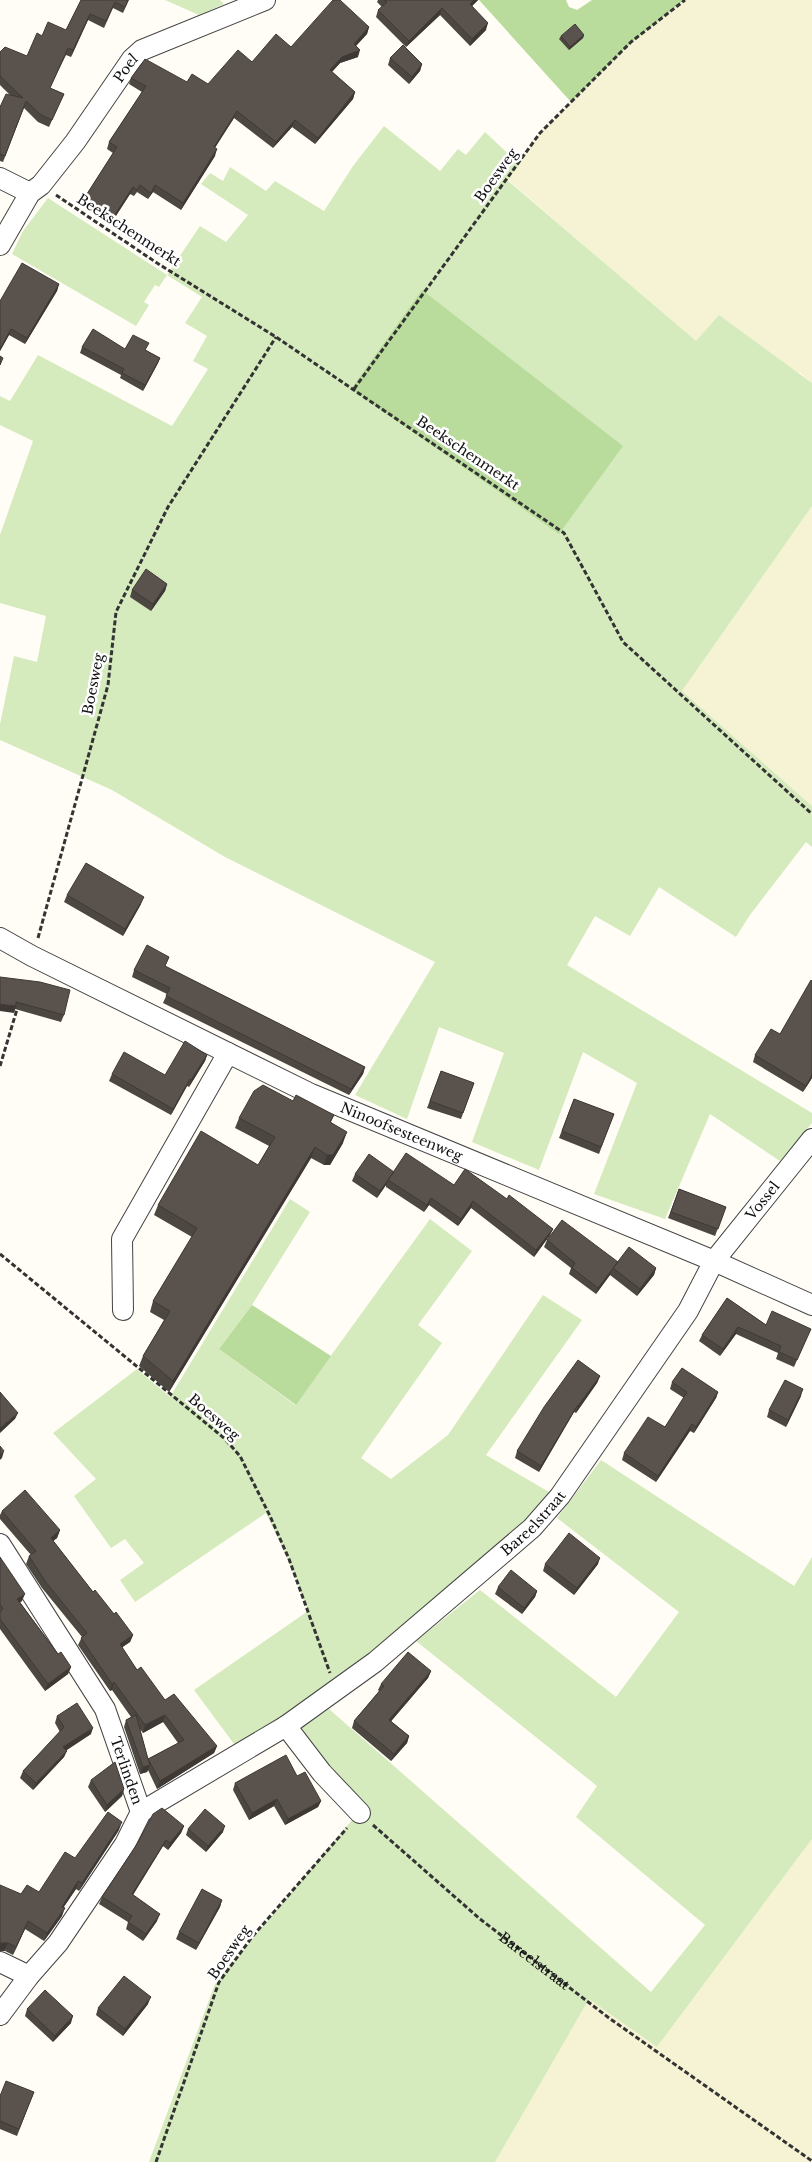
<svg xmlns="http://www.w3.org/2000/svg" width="812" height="2162" font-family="'Libre Baskerville',serif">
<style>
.farmland{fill:#f6f3d4}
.green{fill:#d5ebbd}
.forest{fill:#b9dc9c}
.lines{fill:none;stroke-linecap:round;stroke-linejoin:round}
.minor-casing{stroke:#444;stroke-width:22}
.path{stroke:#333;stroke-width:3;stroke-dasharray:5 2.5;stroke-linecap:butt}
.minor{stroke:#fff;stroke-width:20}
.wall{fill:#4d4742;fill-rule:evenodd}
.shaded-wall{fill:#3f3936}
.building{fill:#5a524d;stroke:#3f3936}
.labels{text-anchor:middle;stroke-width:5;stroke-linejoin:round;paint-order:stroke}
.street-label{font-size:14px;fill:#111;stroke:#fff}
</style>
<rect width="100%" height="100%" fill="#fffdf5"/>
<!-- farmland -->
<path class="farmland" d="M684,0H812V383L800,373L696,342L507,179L540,133L631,43Z
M812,506V806L682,691Z
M812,1839V2162H495L589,1998L657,2047Z"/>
<!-- green -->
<path class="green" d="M165,0H220L224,4L199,15Z
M384,126L440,171L458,149L466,155L485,132L519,164L507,180L696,341L719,315L812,383V506L682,691L812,806V847L806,842L750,915L736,937L659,887L630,936L595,916L567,965L812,1113V1123L780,1161L710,1114L665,1219L594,1194L637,1083L583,1052L539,1170L472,1142L504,1053L439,1027L407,1119L355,1095L435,962L225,857L112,790L0,740V724L14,656L37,662L46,616L0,603V535L33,441L0,425V396L10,401L38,355L172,426L208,369L193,361L207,336L185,323L202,297L167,275L159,287L155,285L144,302L149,305L136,326L12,254L23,231L48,198L167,275L200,226L226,242L248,215L201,184L210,173L223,181L230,167L266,191L275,181L324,211L353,166Z
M290,1199L310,1212L252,1305L219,1349L295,1405L430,1219L472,1251L418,1325L442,1343L361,1458L391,1479L448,1435L543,1295L582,1320L486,1455L549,1492C532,1511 516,1531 497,1549C418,1624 327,1686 237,1748L194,1690L308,1611L289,1562L266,1513L135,1602L120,1580L144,1563L125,1539L111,1548L74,1496L96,1479L53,1433L137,1369L170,1397Z
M601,1460L794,1586L812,1557V1839L657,2047L589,1999L495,2162H149L215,1984L362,1808L298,1730L329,1709L651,1992L705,1925L576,1817L597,1786L416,1641L480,1590L616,1697L679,1612L557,1518Z"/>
<!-- forest -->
<path class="forest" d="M479,0H566L569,7L577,10L592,0H684L631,43L571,102Z
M422,290L623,446L559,534L351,389Z
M252,1305L331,1356L296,1405L219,1349Z"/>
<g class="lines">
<defs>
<g id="minor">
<path d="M0,178L30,193"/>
<path id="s2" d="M0,245L30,193L41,185L75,142L132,59L142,50L265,0"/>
<path id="s3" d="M0,938L32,956L311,1094L714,1261L812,1305"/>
<path d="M123,1310L122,1239L228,1053"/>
<path id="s4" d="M0,1544L105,1709L141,1812L125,1844L58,1943L29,1976L0,2015"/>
<path d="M286,1726L322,1773L360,1813"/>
<path id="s5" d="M141,1812L286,1726L375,1662L532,1528L560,1496L688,1311L714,1261L812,1139"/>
<path d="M0,1962L29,1976"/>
</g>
</defs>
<!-- minor casing -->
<use href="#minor" class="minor-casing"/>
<!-- path -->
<g class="path">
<path d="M56,195L157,263L276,337L564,533L623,642L812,814"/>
<path d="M354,389L540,133L631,42L685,0"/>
<path d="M38,938L108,685L116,612L168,507L276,337"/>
<path d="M0,1066L18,1006"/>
<path d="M0,1254L224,1438L240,1456L270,1516L289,1559L330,1673"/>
<path id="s1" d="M373,1825L480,1919L609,2018L812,2161"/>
<path d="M156,2162L219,1982L252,1937L347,1828"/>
</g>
<!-- minor -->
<use href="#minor" class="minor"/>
</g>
<!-- wall -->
<path class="wall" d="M81,0H129L123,13L113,8L104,28L88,20L71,57L66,55L50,88L64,94L49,127L38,122L24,108L3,162L0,161V107L10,95L0,85V52L27,56L42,36L66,30Z
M378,0H478L472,6L486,30L470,46L440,15L406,47L376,17L378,10L382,7L377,2Z
M369,27L367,34L356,46L358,57L340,63L332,72L355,92L353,99L315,144L292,127L273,148L234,118L215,148V156L181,210L153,192L148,199L137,192L134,196L130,194L112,222L82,203L85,197L113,153L107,149L109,142L142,92L129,84L131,78L208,84L252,62L291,47Z
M584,35L583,38L569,50L559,39L561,36Z
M390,58L422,64L420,71L409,84L388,65Z
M59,284L57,291L25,344L9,335L0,351V301Z
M82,347L146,350L160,358L158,363L143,391L120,378L121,375L80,353Z
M167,584L165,591L151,611L130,597L132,590Z
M67,895L141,904L123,936L64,902Z
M169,957L165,966L365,1067L363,1074L349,1095L163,1003L167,994L132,977L134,970Z
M0,977L64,1015L61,1022L15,1009L14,1013Z
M812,981V1078L803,1092L753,1062L755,1055L780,1034Z
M207,1055L205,1061L189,1087L187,1086L171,1115L109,1081L112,1074L165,1075Z
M441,1071L474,1083L461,1119L427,1108Z
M574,1099L614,1114L599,1154L559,1138Z
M293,1101L334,1115L331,1122L343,1143L330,1165H324L311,1158L169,1392L139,1366L143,1356L164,1320L150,1312L153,1301L192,1237L154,1215L158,1205L258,1165L269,1146L235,1128L239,1118Z
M394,1172L454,1185L507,1199L553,1229L550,1235L534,1257L471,1208L458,1226L429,1205L424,1212L386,1187V1185L377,1198L352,1181L355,1174Z
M679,1189L726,1207L715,1236L668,1218Z
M547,1240L618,1262L656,1268L654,1275L637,1296L610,1275L596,1294L569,1274L571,1268L544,1247Z
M727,1298L766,1325L808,1335L794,1367L776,1359L778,1353L736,1334L720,1356L699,1341L702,1335Z
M600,1376L597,1383L576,1413L574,1412L539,1472L515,1458L517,1451Z
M672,1382L718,1392L716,1398L694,1433L690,1431L656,1482L622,1460L624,1453L665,1427L684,1398L670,1389Z
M801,1396L786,1427L767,1417L769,1410Z
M2,1511L60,1530L57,1538L53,1541L93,1592L133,1635L130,1642L122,1647L137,1670L165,1700L217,1746L214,1753L157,1789L148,1770L147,1772L140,1774L124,1727L126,1720L131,1717L112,1690L110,1691L78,1645L82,1637L42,1588L26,1564L29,1556L31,1555L0,1519V1515ZM163,1722L178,1743L148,1759L140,1729L143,1733Z
M0,1557L22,1601L20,1602L58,1654L71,1667L68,1674L45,1691L0,1629Z
M545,1564H598L574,1595L543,1571Z
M498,1587L537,1591L535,1597L522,1614L495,1594Z
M431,1671L428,1678L391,1721L409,1736L407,1743L391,1761L352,1728L354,1721L379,1691L378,1690L381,1684Z
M57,1716L91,1734L66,1750L64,1757L33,1790L20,1778L23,1771L60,1732L55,1723Z
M91,1780L124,1789L122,1796L105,1812L88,1787Z
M235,1783L321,1801L318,1807L285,1825L274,1806L249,1820L233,1790Z
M184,1826L181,1833L168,1850L163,1846L133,1895L157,1921L143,1941L126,1929L128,1922L99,1904L102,1897L137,1844Z
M188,1829L223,1832L206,1852L186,1835Z
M119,1830L79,1891L76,1889L63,1908L62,1916L44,1941L25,1929L13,1955L5,1951L21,1894L39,1892L75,1858Z
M222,1900L220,1907L196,1950L176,1939L179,1932Z
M148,2004L123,2036L96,2015L98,2008Z
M27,2009L71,2023L53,2042L25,2016Z
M34,2092L17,2136L0,2129V2096Z"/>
<!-- shaded-wall -->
<path class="shaded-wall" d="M474,0H478L467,11L470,4Z
M442,8L440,15L406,47L409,41Z
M90,14L88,20L71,57L73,50Z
M488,23L486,30L470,46L472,39Z
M369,27L367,34L351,51L354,44Z
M584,35L583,38L569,50L570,47Z
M360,50L358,57L340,63L327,77L330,70L342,57Z
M422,64L420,71L409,84L412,77Z
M355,92L353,99L315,144L318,138Z
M237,111L234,118L211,153L214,147Z
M295,120L292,127L273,148L276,142Z
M217,149L215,156L181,210L183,203Z
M155,185L153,192L148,199Z
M133,187L130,194L112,222L114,216Z
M59,284L57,291L25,344L27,338Z
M11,329L9,335L0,351V349Z
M160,358L158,363L143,391L145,385Z
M167,584L165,591L151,611L153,604Z
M144,897L141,904L123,936L125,929Z
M0,1004L16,1006L14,1013L0,1011Z
M207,1055L205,1061L189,1087L191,1080Z
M365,1067L363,1074L349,1095L351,1089Z
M812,1075V1078L803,1092L806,1086Z
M190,1079L187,1086L171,1115L173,1109Z
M347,1132L343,1143L330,1165H324L327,1155Z
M315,1147L311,1158L169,1392L173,1381Z
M394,1172L388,1180L386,1185L377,1198L380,1191Z
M431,1198L429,1205L424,1212L427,1205Z
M473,1201L471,1208L458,1226L461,1219Z
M553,1229L550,1235L534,1257L536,1250Z
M613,1268L610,1275L596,1294L598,1288Z
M656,1268L654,1275L637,1296L640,1289Z
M738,1327L736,1334L720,1356L723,1349Z
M600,1376L597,1383L576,1413L578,1406Z
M803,1389L801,1396L786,1427L788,1420Z
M718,1392L716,1398L694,1433L696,1427Z
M577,1406L574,1412L539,1472L541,1466Z
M18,1413L15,1419L0,1433V1428Z
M692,1424L690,1431L656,1482L658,1476Z
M4,1451L2,1458L0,1460V1455Z
M60,1530L57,1538L48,1545L51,1538Z
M600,1558L598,1564L574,1595L577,1588Z
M537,1591L535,1597L522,1614L524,1608Z
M25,1594L22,1601L15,1606L17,1599Z
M133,1635L130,1642L117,1651L120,1644Z
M71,1667L68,1674L45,1691L48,1684Z
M431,1671L428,1678L387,1726L389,1720Z
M114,1682L112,1690L110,1691L112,1684Z
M165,1715L163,1722L143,1733L145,1725Z
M93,1728L91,1734L61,1754L63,1747Z
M409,1736L407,1743L391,1761L394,1754Z
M217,1746L214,1753L157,1789L160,1781Z
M67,1751L64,1757L33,1790L36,1783Z
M150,1765L147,1772L140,1774L143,1767Z
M124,1789L122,1796L105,1812L107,1805Z
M277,1799L274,1806L249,1820L252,1813Z
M321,1801L318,1807L285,1825L288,1819Z
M122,1822L119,1830L79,1891L82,1883Z
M184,1826L181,1833L168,1850L170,1843Z
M225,1826L223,1832L206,1852L208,1846Z
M166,1840L163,1846L129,1901L132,1894Z
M78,1881L76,1889L59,1914L62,1907Z
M222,1900L220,1907L196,1950L199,1943Z
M65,1908L62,1916L44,1941L47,1933Z
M160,1914L157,1921L143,1941L146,1934Z
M28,1921L25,1929L13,1955L16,1947Z
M0,1943H8L5,1951H0Z
M151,1997L148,2004L123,2036L125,2029Z
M73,2016L71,2023L53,2042L55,2036Z"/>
<!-- building -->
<path class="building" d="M81,0H128L125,7L115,2L106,21L90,14L73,50L68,48L50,88L64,94L52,120L41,115L26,101L5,156L0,154V107L6,94L23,98L0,76V52L5,47L27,56L37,33L42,36L48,22L66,30Z
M333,0H340L369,27L354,44L360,50L342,57L330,70L355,92L318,138L295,120L276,142L237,111L214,147L217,149L183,203L155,185L151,193L140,185L137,190L133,187L114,216L85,197L117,147L109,142L146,86L131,78L145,59L187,82L192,74L208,84L238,50L252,62L276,34L291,47Z
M384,0H474L470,4L488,23L472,39L442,8L409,41L378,10L387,2Z
M575,24L584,35L570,47L561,36Z
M403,45L422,64L412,77L390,58Z
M22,263L59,284L27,338L11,329L0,349V301Z
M93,329L125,349L133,335L149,343L145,350L160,358L145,385L122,373L124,369L82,347Z
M0,356L3,358L0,365Z
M146,569L167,584L153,604L132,590Z
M86,863L144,897L125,929L67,895Z
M147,945L169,957L165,966L365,1067L351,1089L166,996L170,988L134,970Z
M0,977L40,982L70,990L64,1015L16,1002V1006L0,1004Z
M811,980L812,981V1075L806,1086L755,1055L771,1029L780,1034Z
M185,1041L207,1055L191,1080L190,1079L173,1109L112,1074L124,1052L165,1075Z
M441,1071L474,1083L463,1113L430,1101Z
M263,1085L293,1101L296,1095L334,1115L330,1122L347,1132L333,1155H327L315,1147L173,1381L143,1356L170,1311L153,1301L197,1228L158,1205L201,1131L258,1165L275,1137L239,1118L254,1091Z
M574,1099L614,1114L601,1147L562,1131Z
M406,1153L454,1185L465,1169L507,1199L509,1195L553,1229L536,1250L473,1201L461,1219L431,1198L427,1205L388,1180Z
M369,1154L394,1172L380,1191L355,1174Z
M679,1189L726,1207L718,1229L671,1212Z
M562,1220L618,1262L598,1288L572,1268L575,1263L547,1240Z
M629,1247L656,1268L640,1289L613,1268Z
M727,1298L766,1325L772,1311L811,1329L797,1360L779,1352L781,1346L738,1327L723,1349L702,1335Z
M578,1360L600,1376L578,1406H577L541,1466L517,1451L544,1407Z
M682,1368L718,1392L696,1427L692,1424L658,1476L624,1453L648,1417L665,1427L687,1392L672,1382Z
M785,1380L803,1389L788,1420L769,1410Z
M0,1392L18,1413L0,1428Z
M0,1446L4,1451L0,1455Z
M25,1490L60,1530L51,1538L93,1592L95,1590L114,1614L116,1612L133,1635L120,1644L137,1670L141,1667L165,1700L174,1694L217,1746L160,1781L148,1759L150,1765L143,1767L126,1720L136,1715L148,1759L184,1740L165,1715L145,1725L114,1682L112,1684L81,1638L87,1633L45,1581L29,1556L36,1551L2,1511Z
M569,1533L600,1558L577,1588L545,1564Z
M0,1557L25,1594L17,1599L58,1654L61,1652L71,1667L48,1684L0,1619V1612L3,1609L0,1604Z
M511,1570L537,1591L524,1608L498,1587Z
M408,1652L431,1671L389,1720L409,1736L394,1754L354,1721L384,1686L381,1684Z
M77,1703L93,1728L63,1747L67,1751L36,1783L23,1771L64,1727L57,1716Z
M286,1755L297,1776L305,1772L321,1801L288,1819L277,1799L252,1813L235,1783Z
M115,1762L124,1789L107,1805L91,1780Z
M162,1808L184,1826L170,1843L166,1840L132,1894L160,1914L146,1934L128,1922L132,1916L102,1897L137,1844L153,1814Z
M205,1809L225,1826L208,1846L188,1829Z
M108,1812L122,1822L82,1883L78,1881L62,1907L65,1908L47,1933L28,1921L16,1947L8,1943H0V1885L21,1894L27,1885L39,1892L65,1852L75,1858Z
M202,1889L222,1900L199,1943L179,1932Z
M124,1976L151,1997L125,2029L98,2008Z
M45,1990L73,2016L55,2036L27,2009Z
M6,2081L34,2092L19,2129L0,2121V2096Z"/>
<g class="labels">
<!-- street labels -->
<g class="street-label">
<text dy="5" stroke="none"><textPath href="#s2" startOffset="218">Poel</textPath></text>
<text transform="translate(496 175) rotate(-54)" y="5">Boesweg</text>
<text transform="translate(129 230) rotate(33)" y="5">Beekschenmerkt</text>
<text transform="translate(468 453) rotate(34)" y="5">Beekschenmerkt</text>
<text transform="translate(93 684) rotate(-79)" y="5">Boesweg</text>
<text dy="5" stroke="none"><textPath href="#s3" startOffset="446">Ninoofsesteenweg</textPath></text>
<text dy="5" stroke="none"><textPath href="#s5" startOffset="886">Vossel</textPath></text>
<text transform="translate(214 1417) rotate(41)" y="5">Boesweg</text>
<text dy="5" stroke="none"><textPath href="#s5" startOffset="489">Bareelstraat</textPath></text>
<text dy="5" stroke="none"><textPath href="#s4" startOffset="261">Terlinden</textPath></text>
<text transform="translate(229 1952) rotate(-55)" y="5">Boesweg</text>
<text dy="5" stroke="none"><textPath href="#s1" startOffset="211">Bareelstraat</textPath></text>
</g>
</g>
</svg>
